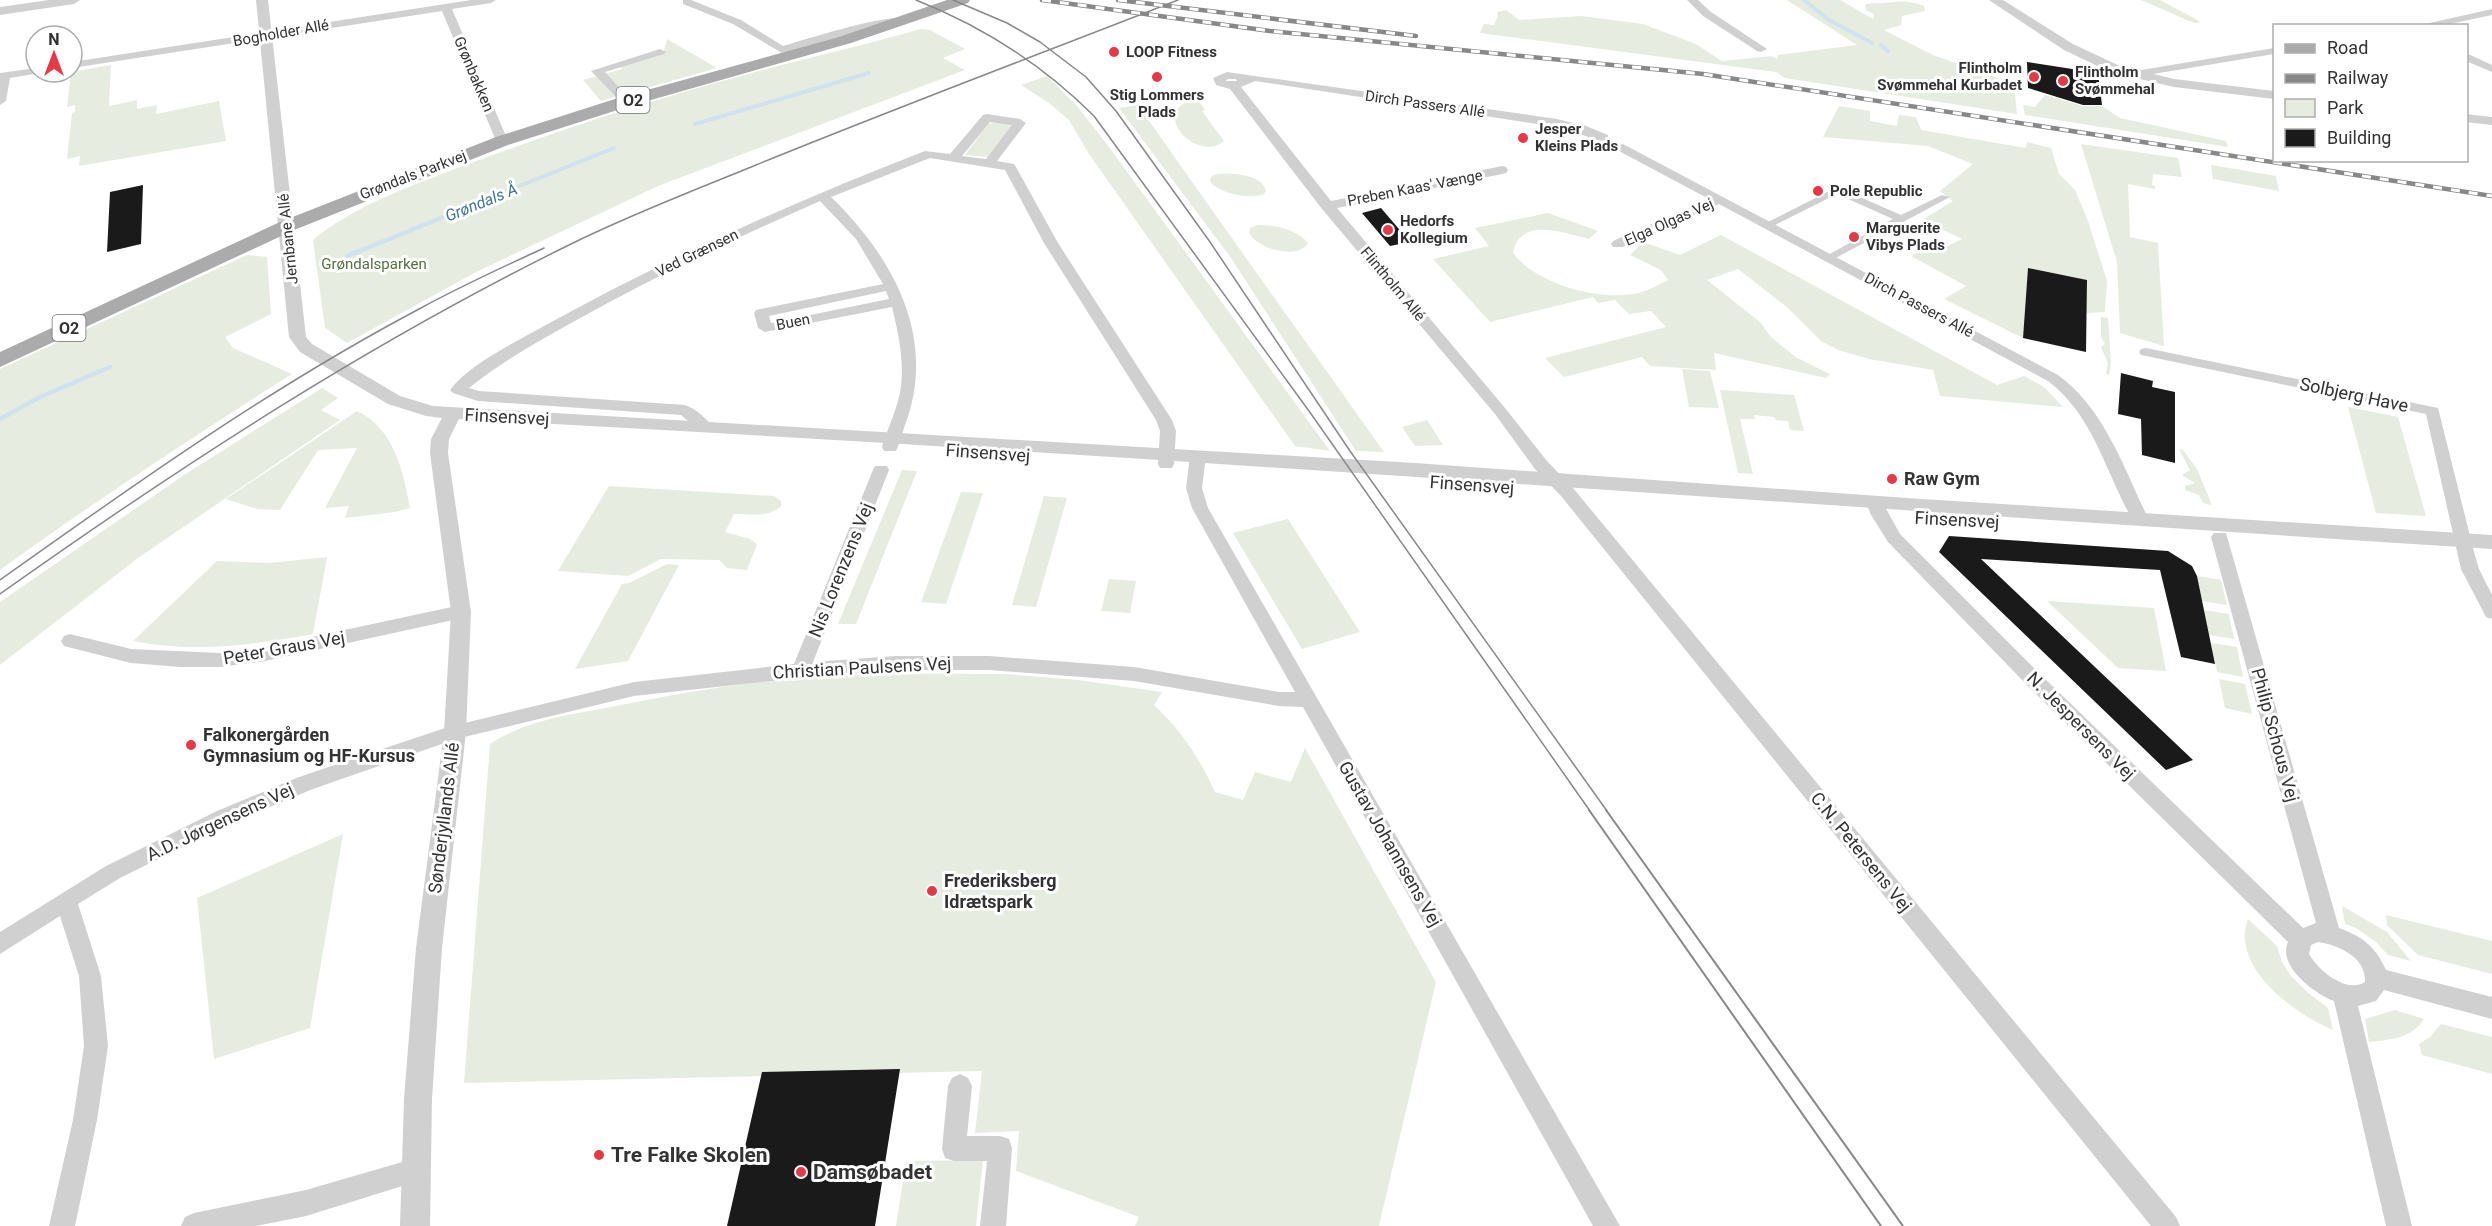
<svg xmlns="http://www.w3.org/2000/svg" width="2492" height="1226" font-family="Roboto,sans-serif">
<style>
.green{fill:#e6ecdf}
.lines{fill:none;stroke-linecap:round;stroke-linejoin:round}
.stream-far1{stroke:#cfe2ee;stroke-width:4}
.stream{stroke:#cfe2ee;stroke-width:4.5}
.building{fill:#1a1a1a}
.pedestrian{fill:#d0d0d0;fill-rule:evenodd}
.minor{fill:#d0d0d0;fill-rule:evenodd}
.tertiary{fill:#d0d0d0;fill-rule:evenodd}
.primary{fill:#ababab;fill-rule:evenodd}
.tram-far1{stroke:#888;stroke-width:1.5}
.tram{stroke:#888;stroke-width:2}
.rail-casing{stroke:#888;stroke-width:4.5}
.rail{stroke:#fff;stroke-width:3;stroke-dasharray:9;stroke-linecap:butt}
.poi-dot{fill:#e63946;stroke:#fff;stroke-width:2}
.labels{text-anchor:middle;stroke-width:6;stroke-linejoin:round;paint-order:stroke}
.far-street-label{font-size:15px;fill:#333;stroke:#fff}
.far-poi-label{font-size:15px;font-weight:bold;fill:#333;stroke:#fff;text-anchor:start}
.far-park-label{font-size:15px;fill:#56703f;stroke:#fff}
.shield{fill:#fff;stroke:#707070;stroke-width:1.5}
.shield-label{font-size:16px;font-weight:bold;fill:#333}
.far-water-label{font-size:16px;font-style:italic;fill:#3f7597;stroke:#fff}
.street-label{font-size:18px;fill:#333;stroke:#fff}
.poi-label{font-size:18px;font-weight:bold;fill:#333;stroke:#fff;text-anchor:start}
.near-poi-label{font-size:21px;font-weight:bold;fill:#333;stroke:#fff;text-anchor:start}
</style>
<rect width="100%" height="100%" fill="#fff"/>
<!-- green -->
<path class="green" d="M1787,0H1840L1873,19L1874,14L1866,10L1865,5C1872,2 1877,4 1885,3C1901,1 1908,0 1924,6L1925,11L1902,16L1901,25L1884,30L1933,55L2014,84L2017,114L1785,78L1776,72L1480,33L1484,24L1494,25L1498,16L1497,12L1506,10L1519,20L1581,16L1643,24L1696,44L1722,61L1771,56L1777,59L1778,55L1857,45Z
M2141,0H2160L2201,22L2194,23Z
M920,29L930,30L965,49L943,58L965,70L658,186L478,271L347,343L325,328L313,240C354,205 421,182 471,163C562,129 654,99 748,74C805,58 863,46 920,29Z
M667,39L717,68L601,101L583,80L622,69L620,65L664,51Z
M111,65L109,106L137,100V109L157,105L156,114L219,101L226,141L79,166L80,156L67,159L72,113L75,112V105L67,107L71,72Z
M1047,76L1077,106L1109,147L1330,451L1295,446L1089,154L1069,120L1049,103L1021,85Z
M2045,95L2083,106H2102L2120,118L2226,141L2228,147L2025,115L2023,105L2035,107Z
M1196,98L1205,110L1202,111L1224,141C1198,164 1146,112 1196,98Z
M1138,105C1219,221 1302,336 1384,452L1356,451L1231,258L1119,108Z
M1839,106L1870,111V121L1897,126L1899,115L1916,117L1921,130L2026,148L2027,142L2051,148L2059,174L2075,190L2088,221L2107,281L2105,312L2086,313L2087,280L2028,268L2023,338L1944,299L1966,286L1911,256L1937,242L1946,247L1962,239L1922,220L1953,201L1940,191L1973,164L1928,146L1823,137Z
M995,122L1013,125L988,157L965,155L988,124Z
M2081,144L2178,158L2182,177L2153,174L2152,185L2155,186V189L2128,184L2130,237L2158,243L2164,346L2120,333L2117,262Z
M2211,165L2276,176L2279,191L2213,179Z
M1219,174C1234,173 1262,174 1266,191L1263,195C1245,198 1225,195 1211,183L1210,179L1213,175Z
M1548,213L1598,231L1589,239C1564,233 1519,216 1513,253C1537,285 1604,303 1642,292C1651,289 1660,284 1668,280L1661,270L1630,255L1643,242L1680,255L1721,235L1997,385L2024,376L2044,387L2063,407L1940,396L1933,370L1869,359L1838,350L1821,341L1788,308L1738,269L1707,280L1760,322L1771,337L1797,358L1830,374L1826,378L1714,353L1716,370L1650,366L1642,357L1564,377L1545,358L1666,327L1651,311L1629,314L1615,300L1598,303L1593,297L1490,322L1433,259L1489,246L1475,228Z
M1258,225C1275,225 1297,229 1308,243L1306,246C1292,259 1257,248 1249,233L1250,228Z
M247,255L267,257L271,314L225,337L233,348L292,374C193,437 95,501 0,570V369Z
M2101,317L2108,318L2111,363L2109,376L2106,373L2108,363L2101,347L2105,344L2101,336Z
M1682,369L1710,371L1719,408L1689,407Z
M322,388L338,398L321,410L340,420L138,558L0,665V602L184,475Z
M1720,390L1794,395L1804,431L1790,430L1788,421L1776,420L1774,417L1754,415L1755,419H1740L1753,474L1738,473Z
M2348,407L2398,417L2426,516L2376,513Z
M357,411C394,428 403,471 410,508L395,512L345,518L349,506L325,508L357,448L318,450L280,510L257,509L226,499Z
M1427,420L1443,445L1415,446L1402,427Z
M2179,449L2183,450L2197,469L2212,505L2203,503L2199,495L2185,490V486L2195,483L2183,476V474L2190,470Z
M902,470L917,471L856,624H838Z
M609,486L774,496L781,501V506C768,518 750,514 734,514L725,532L750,539L757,544L747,570L727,568L719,560L661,559L628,576L558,571Z
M961,492L983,493L946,604L921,602Z
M1044,496L1067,498L1036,607L1012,605Z
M1288,519L1360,632L1302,649L1233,533Z
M327,557L313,634C254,645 192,653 133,641L217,561L269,563Z
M667,564L679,565L628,661L575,669L622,584L629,583Z
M2197,576L2221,580L2227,605L2202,601Z
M1109,579L1136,581L1130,613L1101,611Z
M2047,601L2154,608L2166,671L2118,668Z
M2204,610L2229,614L2234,639L2209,635Z
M2211,643L2237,647L2243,677L2217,672Z
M1005,674L1078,680L1162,692L1154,705C1181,730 1200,759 1215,792L1243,800L1255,772L1291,782L1305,748L1436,982L1379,1226H1135L1139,1217L1016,1171L1019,1131L975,1133L982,1071L464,1083L490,744C526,720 569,715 611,707C679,693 748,681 818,676C880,672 943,674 1005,674Z
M2219,679L2245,684L2252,714L2225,708Z
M343,834L310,1028L214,1059L197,898Z
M2342,906L2387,932L2411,961L2388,955L2376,942L2356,928L2345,924Z
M2386,915L2492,941V974L2418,955L2387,925Z
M2248,919L2277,946L2282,962L2291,976L2307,992L2328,1008L2333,1030C2295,1014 2230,968 2248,919Z
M2395,1010L2424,1019C2413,1038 2390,1040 2369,1042L2365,1019Z
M2441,1024L2492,1037V1074L2422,1055L2419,1044L2430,1037Z
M983,1160L976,1226H896L906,1161Z"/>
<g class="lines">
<!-- stream-far1 -->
<path class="stream-far1" d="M1804,0L1829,20L1872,43
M1881,45L1888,51
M695,124L869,73
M452,213L614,148"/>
<!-- stream -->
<path class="stream" d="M347,256L456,212
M0,419L40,397L110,367"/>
</g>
<!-- building -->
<path class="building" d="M2027,62L2098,73L2102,105H2083L2028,88Z
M143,185L141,244L107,252L110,192Z
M1381,208L1410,242L1390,246L1362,213Z
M2028,268L2087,280L2086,352L2023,338Z
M2121,373L2153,381L2152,387L2175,392V463L2142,455L2141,419L2118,414Z
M1949,536L2168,551L2192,566L2197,576L2215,664L2181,657L2160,570L1981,559L2193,760L2166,770L1939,552Z
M900,1069L875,1226H727L762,1072Z"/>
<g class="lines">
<!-- pedestrian -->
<path class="pedestrian" d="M1837,187L1901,215L1942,195L1950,197L1830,261L1825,258L1826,256L1893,219L1837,194L1771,227L1767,228L1762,225Z"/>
<!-- minor -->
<path class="minor" d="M471,0H496L491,3L452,9L508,141L502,145L496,141L442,11L72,68V62Z
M683,0H691L741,20L783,46C804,40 896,10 909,20L782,53L733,24L683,4Z
M1687,0H1698L1711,12L1767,49L1761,52L1757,51L1703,16Z
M2492,9V15L2440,26H2416Z
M2274,48V54L2135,77L2129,74L2135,71Z
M660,49L666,52L664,54L605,72L625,94V98H617L591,71Z
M2466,53L2492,65V72L2466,61Z
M36,68V72L40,73L10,78L6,101L0,105V73Z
M1227,72L1557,119L1586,126L1608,135V141L1604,142L1557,127L1255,81L1241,87L1331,201L1502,166L1506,167L1508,170L1506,173L1502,174L1337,208L1505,408L1547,461L1573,488L2176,1217L2180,1226H2151L1561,496L1535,469L1495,414L1322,209L1230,89L1216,85L1213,78ZM1228,79H1236L1237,81H1225Z
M987,114L1020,119L1026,123L997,161L1014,164L1016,167L1058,243L1172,420L1176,431L1174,464L1172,468H1160L1158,464L1160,431L1156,420L1044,243L1005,170L930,158L831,197C893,257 938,338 905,425C902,434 900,443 896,451H884L882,447C887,430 895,414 899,397C906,368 899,336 892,307L765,332L758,328L754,313L756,310L883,284L856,239L820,201C736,238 653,277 573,322C537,342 501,362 469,388L479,391L685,405C695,408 706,418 712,426L710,430H698L681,415L478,401L453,393L450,390C469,364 516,342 544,326C667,258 794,202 925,151L950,154L983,115ZM990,122L1012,125L986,159L962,156ZM886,291L889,299L771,323L769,316Z
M1623,144L2058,375C2105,409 2124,469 2149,520L2147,524H2135C2105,474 2096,418 2048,381L1719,204L1623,247H1613L1611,244L1613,241L1709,199L1619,151V145Z
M2146,348L2438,408L2474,552L2479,569L2492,595V619L2486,617L2461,569L2426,414L2141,355L2139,352L2141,349Z
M1198,451L1204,452L1206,456L1202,488L1208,508L1620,1226H1593L1303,707L1279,706L1134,681L989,670H895L834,674L634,696L456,739L313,789L231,823L120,878L78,904L101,976L108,1046L97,1120L75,1226H49L73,1120L84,1046L79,976L60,916L0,954V932L106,866L217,811L299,777L448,727L634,682L794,664L873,470L875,466H887L889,470L813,662L895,656H989L1134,667L1279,692H1295L1192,508L1186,488L1190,456L1192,452Z
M1874,496L1880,498L1900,534L2041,675L2303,928L2316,923L2211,537L2214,533H2226L2339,928C2362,936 2376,947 2386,970L2492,997V1019L2384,990L2376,1001L2358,1006L2412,1226H2386L2334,1001C2315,994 2277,966 2288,942L2027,685L1888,542L1871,515L1866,502L1868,498ZM2318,942C2339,945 2366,957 2365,982C2346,994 2318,970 2309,954L2311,945Z
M461,605L467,607L470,612L467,617L265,661L220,667H180L131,663L64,646L61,641L64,636L70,634L131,649L220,653L265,647Z
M960,1074L968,1078L972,1086L967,1136H1000L1009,1139L1012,1148L1006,1226H980L987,1161H954L945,1158L942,1149L948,1086L952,1078Z
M416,1158L425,1161L428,1170L425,1179L306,1216L256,1226H181L185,1217L194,1213L306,1190Z"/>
<!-- tertiary -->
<path class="tertiary" d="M49,0H80L74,4L0,15V7Z
M256,0H268L306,337L312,344L400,396L433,406L1415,463L1921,499L2492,535V549C1814,506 1137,454 459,419L449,439L448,453L471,612L466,732L442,948L432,1099L430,1226H400L404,1099L416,948L444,732L451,612L430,453L431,439L442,418L426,416L388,404L300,352L289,337Z
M1989,0H2003L2073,44L2120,66L2174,79L2274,91V99L2174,87L2110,72L2064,50Z
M2466,114L2492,117V125L2466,122Z"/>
<!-- primary -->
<path class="primary" d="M947,0H970L968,3L851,43L630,106L508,145L294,230L0,367V352L280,222L496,137L618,98L839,37Z"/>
<!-- tram-far1 -->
<path class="tram-far1" d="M916,0C984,27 1042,64 1094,116L1309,411L1590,811
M953,0L1007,23L1040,42L1086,77L1116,111L1210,242L1350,451L1607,811
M0,580C136,483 273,386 421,308C461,286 503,267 544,248
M0,594C183,464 371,342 573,243C632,214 695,190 756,165C896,108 1037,55 1178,0"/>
<!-- tram -->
<path class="tram" d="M1589,810L1881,1226
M1606,810L1903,1226"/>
<defs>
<path id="rail" d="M1042,0L1270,31L1703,74L2492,196
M1118,0L1416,36"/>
</defs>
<!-- rail casing -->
<use href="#rail" class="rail-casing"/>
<!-- rail -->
<use href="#rail" class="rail"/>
</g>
<!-- markers -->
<g class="poi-dot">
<circle cx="1114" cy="52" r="6"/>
<circle cx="1157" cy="77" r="6"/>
<circle cx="2034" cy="77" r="6"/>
<circle cx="2063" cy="81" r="6"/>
<circle cx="1523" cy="138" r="6"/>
<circle cx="1818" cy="191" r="6"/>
<circle cx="1388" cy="230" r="6"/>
<circle cx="1854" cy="237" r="6"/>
<circle cx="1892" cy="479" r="6"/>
<circle cx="191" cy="745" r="6"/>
<circle cx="932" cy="891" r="6"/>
<circle cx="599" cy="1155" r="6"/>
<circle cx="801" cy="1172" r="6"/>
</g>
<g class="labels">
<!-- far-street labels -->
<g class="far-street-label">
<text transform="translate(281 33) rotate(-10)" y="5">Bogholder Allé</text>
<text transform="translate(474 74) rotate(67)" y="5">Grønbakken</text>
<text transform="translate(1425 104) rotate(8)" y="5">Dirch Passers Allé</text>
<text transform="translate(413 175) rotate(-21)" y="5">Grøndals Parkvej</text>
<text transform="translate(1415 188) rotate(-11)" y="5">Preben Kaas' Vænge</text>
<text transform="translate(1669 222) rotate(-24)" y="5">Elga Olgas Vej</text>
<text transform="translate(288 239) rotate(-96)" y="5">Jernbane Allé</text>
<text transform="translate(697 253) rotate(-26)" y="5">Ved Grænsen</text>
<text transform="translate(1393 284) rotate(50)" y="5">Flintholm Allé</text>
<text transform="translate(1919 305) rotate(28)" y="5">Dirch Passers Allé</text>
<text transform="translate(793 322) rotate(-11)" y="5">Buen</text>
</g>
<!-- far-poi labels -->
<g class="far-poi-label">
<text x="1126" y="57">LOOP Fitness</text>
<text x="2022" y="73" text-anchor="end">Flintholm<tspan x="2022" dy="17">Svømmehal Kurbadet</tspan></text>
<text x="2075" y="77">Flintholm<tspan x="2075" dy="17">Svømmehal</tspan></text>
<text x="1157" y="100" text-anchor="middle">Stig Lommers<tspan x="1157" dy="17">Plads</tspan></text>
<text x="1535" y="134">Jesper<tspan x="1535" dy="17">Kleins Plads</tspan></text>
<text x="1830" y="196">Pole Republic</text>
<text x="1400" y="226">Hedorfs<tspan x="1400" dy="17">Kollegium</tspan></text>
<text x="1866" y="233">Marguerite<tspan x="1866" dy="17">Vibys Plads</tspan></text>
</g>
<!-- far-park labels -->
<g class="far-park-label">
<text x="374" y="269">Grøndalsparken</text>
</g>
<!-- shield labels -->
<g class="shield">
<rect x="616.5" y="87" width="33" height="26" rx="4.5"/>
<rect x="52.5" y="315" width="33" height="26" rx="4.5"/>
</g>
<g class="shield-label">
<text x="633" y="106">O2</text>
<text x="69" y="334">O2</text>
</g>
<!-- far-water labels -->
<g class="far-water-label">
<text transform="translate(481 202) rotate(-22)" y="6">Grøndals Å</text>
</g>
<!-- street labels -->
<g class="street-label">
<text transform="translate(2354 395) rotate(12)" y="6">Solbjerg Have</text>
<text transform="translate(507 417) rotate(3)" y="6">Finsensvej</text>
<text transform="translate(988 453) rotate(4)" y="6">Finsensvej</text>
<text transform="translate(1472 485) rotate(4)" y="6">Finsensvej</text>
<text transform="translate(1957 520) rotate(3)" y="6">Finsensvej</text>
<text transform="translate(841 570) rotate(-68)" y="6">Nis Lorenzens Vej</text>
<text transform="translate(284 648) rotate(-10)" y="6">Peter Graus Vej</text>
<text transform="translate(862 668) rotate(-3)" y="6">Christian Paulsens Vej</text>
<text transform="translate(2081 726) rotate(45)" y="6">N. Jespersens Vej</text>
<text transform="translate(2275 735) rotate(75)" y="6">Philip Schous Vej</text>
<text transform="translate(444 818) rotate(-83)" y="6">Sønderjyllands Allé</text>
<text transform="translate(220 822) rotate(-25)" y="6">A.D. Jørgensens Vej</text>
<text transform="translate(1390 844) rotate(60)" y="6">Gustav Johannsens Vej</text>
<text transform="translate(1861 852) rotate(51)" y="6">C.N. Petersens Vej</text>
</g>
<!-- poi labels -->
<g class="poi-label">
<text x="1904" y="485">Raw Gym</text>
<text x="203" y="741">Falkonergården<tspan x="203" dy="21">Gymnasium og HF-Kursus</tspan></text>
<text x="944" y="887">Frederiksberg<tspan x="944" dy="21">Idrætspark</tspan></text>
</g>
<!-- near-poi labels -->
<g class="near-poi-label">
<text x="611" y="1162">Tre Falke Skolen</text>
<text x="813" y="1179">Damsøbadet</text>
</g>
</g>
<!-- legend -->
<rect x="2273" y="24" width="195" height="138" fill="#ffffff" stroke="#adadad" stroke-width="1.5"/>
<rect x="2285" y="44" width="30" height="9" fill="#ababab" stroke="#adadad" stroke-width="1.5"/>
<text x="2327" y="54" font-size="18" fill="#333333">Road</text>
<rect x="2285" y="74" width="30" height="9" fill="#888888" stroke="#adadad" stroke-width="1.5"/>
<text x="2327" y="84" font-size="18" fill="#333333">Railway</text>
<rect x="2285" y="99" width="30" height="18" fill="#e6ecdf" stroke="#adadad" stroke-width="1.5"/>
<text x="2327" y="114" font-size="18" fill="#333333">Park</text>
<rect x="2285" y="129" width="30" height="18" fill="#1a1a1a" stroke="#adadad" stroke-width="1.5"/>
<text x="2327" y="144" font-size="18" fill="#333333">Building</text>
<!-- north arrow -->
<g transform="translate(54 54)"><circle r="28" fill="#ffffff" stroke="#adadad" stroke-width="1.5"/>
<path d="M0-4.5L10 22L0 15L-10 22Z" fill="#e63946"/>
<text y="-9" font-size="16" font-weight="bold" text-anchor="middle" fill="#333333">N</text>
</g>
</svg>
